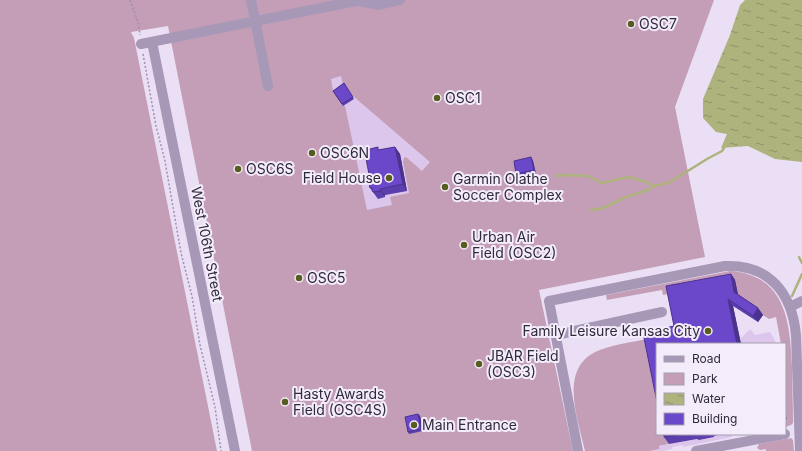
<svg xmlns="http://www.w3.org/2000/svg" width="802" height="451" font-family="Inter,sans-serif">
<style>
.green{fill:#c39eb6}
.plaza{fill:#dcc6ec;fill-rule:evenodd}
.water{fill:url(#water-ripples)}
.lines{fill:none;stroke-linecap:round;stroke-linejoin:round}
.stream{stroke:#aeb27d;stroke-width:2.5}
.path{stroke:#a090b3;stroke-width:1.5;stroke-dasharray:2 2;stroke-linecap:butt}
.minor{stroke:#a798b8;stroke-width:10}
.wall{fill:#5c3ead}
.shaded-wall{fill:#4b328d}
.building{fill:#6b48c9;stroke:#4b328d}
.poi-dot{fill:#575d1e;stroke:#f4ecfb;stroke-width:1.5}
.labels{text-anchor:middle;stroke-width:4;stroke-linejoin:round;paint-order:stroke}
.poi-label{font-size:14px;fill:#2f2a3a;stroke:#f4ecfb;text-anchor:start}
.street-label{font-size:14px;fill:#2f2a3a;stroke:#f4ecfb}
</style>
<defs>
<pattern id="water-ripples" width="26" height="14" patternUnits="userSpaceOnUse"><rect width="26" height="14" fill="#aeb27d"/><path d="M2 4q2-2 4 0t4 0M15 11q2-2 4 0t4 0" fill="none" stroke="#8e9167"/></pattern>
</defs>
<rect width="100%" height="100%" fill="#eadff4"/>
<!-- green -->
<path class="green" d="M0,0H714L675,107L705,257L539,290L573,451H252L168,26L131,32L134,38L217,451H0Z
M730,271C786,275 790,322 792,367C792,386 793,404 793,423L791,425L785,427V421L787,420L785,410V372H786L785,344H781L776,317L769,319L739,300L735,280L663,295L662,290L607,300L606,295Z
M648,339L657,385V434H667L669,444L659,446L660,449L650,451H585C578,419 557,366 600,350C615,344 632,342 648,339Z
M791,438L793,440L794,451H766V449L760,450L757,448L759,444Z"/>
<!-- plaza -->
<path class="plaza" d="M341,76L343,85L345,84L353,96L430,162L422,171L406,157L404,158L403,162L409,193L390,197L392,205L367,210L345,106H344L333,91L331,79ZM366,161L407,191L385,195V197L376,194L368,172Z
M750,329L755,335L770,332L777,344H781H741L740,339Z
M721,434H733H732V437L683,447V445L672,447V449L662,451H650L660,449L659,446L698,439L699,440L714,437V436Z"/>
<!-- water -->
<path class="water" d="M745,0H802V162L775,159L748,146L721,148L727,134L716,132L703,118V99L730,35L740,5Z"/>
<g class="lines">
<!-- stream -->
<path class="stream" d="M556,176L565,175L588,176L602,183L628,177L644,181L654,186
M591,210L603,208L626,197L648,190L654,186L668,183L691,169L707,159L722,151L724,148
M799,257L802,263
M792,296L802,274"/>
<!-- path -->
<path class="path" d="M130,0L138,22L140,35
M143,54L156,126L165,161L181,253L192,296L200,345L215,407L221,451"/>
<!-- minor -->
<path class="minor" d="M251,0L268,86
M359,1L379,5L400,0
M152,42L235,451
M141,44L361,0
M790,307L802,301
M556,335L662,312
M578,451L549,301L725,266C769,264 792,293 796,335L800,451
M696,451L785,434"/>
</g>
<!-- wall -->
<path class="wall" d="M344,83L354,99L343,106L333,91Z
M395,147L400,154L407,191L385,195V197L378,199L370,188V179L380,150Z
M531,157L533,161L536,174L519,177L516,174Z
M731,274L735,280L738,295L758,308L763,315L758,322L733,306L741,344H657L674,326Z
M418,414L420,416L423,431L409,434L408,432Z
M664,434H721L714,436V437L699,440L697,439L669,444L664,437Z"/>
<!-- shaded-wall -->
<path class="shaded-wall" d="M395,147L400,154L407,191L403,184Z
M531,157L533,161L536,174L534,170Z
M380,189L385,195V197L381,191Z
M731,274L735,280L739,299L734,292Z
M728,299L733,306L741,344H737Z
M758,308L763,315L758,322L753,316Z
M785,410L787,420L785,418Z
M418,414L420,416L423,431L421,429Z"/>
<!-- building -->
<path class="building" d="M344,83L353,97L342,104L333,91Z
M378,147V150L395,147L403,184L380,189L381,191L373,192L371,187L370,188L368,179H370L365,153H367L366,150Z
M531,157L534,170L516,174L514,161Z
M731,274L734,292L758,308L753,316L728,299L737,344H657V402L643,333L674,326L666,286Z
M418,414L421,429L408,432L405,417Z
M664,434H682L664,437Z"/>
<!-- markers -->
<g class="poi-dot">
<circle cx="631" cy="24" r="4"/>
<circle cx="437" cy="98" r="4"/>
<circle cx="312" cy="153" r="4"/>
<circle cx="238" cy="169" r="4"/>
<circle cx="389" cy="178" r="4"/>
<circle cx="445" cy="187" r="4"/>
<circle cx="464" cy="245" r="4"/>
<circle cx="299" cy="278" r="4"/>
<circle cx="708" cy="331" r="4"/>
<circle cx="479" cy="364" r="4"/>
<circle cx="285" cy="402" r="4"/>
<circle cx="414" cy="425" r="4"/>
</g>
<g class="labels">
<!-- poi labels -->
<g class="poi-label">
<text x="639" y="29">OSC7</text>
<text x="445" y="103">OSC1</text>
<text x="320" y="158">OSC6N</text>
<text x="246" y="174">OSC6S</text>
<text x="381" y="183" text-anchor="end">Field House</text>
<text x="453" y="184">Garmin Olathe<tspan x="453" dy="16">Soccer Complex</tspan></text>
<text x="472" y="242">Urban Air<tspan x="472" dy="16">Field (OSC2)</tspan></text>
<text x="307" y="283">OSC5</text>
<text x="700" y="336" text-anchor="end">Family Leisure Kansas City</text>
<text x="487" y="361">JBAR Field<tspan x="487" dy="16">(OSC3)</tspan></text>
<text x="293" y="399">Hasty Awards<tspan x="293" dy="16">Field (OSC4S)</tspan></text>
<text x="422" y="430">Main Entrance</text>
</g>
<!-- street labels -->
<g class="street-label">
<text transform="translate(207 244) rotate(79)" y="5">West 106th Street</text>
</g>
</g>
<!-- legend -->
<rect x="656" y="343" width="130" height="92" fill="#f4ecfb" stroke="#a59eae"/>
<rect x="664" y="356" width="20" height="6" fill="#a798b8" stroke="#a59eae"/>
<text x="692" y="363" font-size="12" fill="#2f2a3a">Road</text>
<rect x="664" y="373" width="20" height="12" fill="#c39eb6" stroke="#a59eae"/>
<text x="692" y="383" font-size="12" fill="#2f2a3a">Park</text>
<rect x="664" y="393" width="20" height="12" fill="url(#water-ripples)" stroke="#a59eae"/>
<text x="692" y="403" font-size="12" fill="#2f2a3a">Water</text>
<rect x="664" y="413" width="20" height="12" fill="#6b48c9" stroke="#a59eae"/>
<text x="692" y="423" font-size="12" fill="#2f2a3a">Building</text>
</svg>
